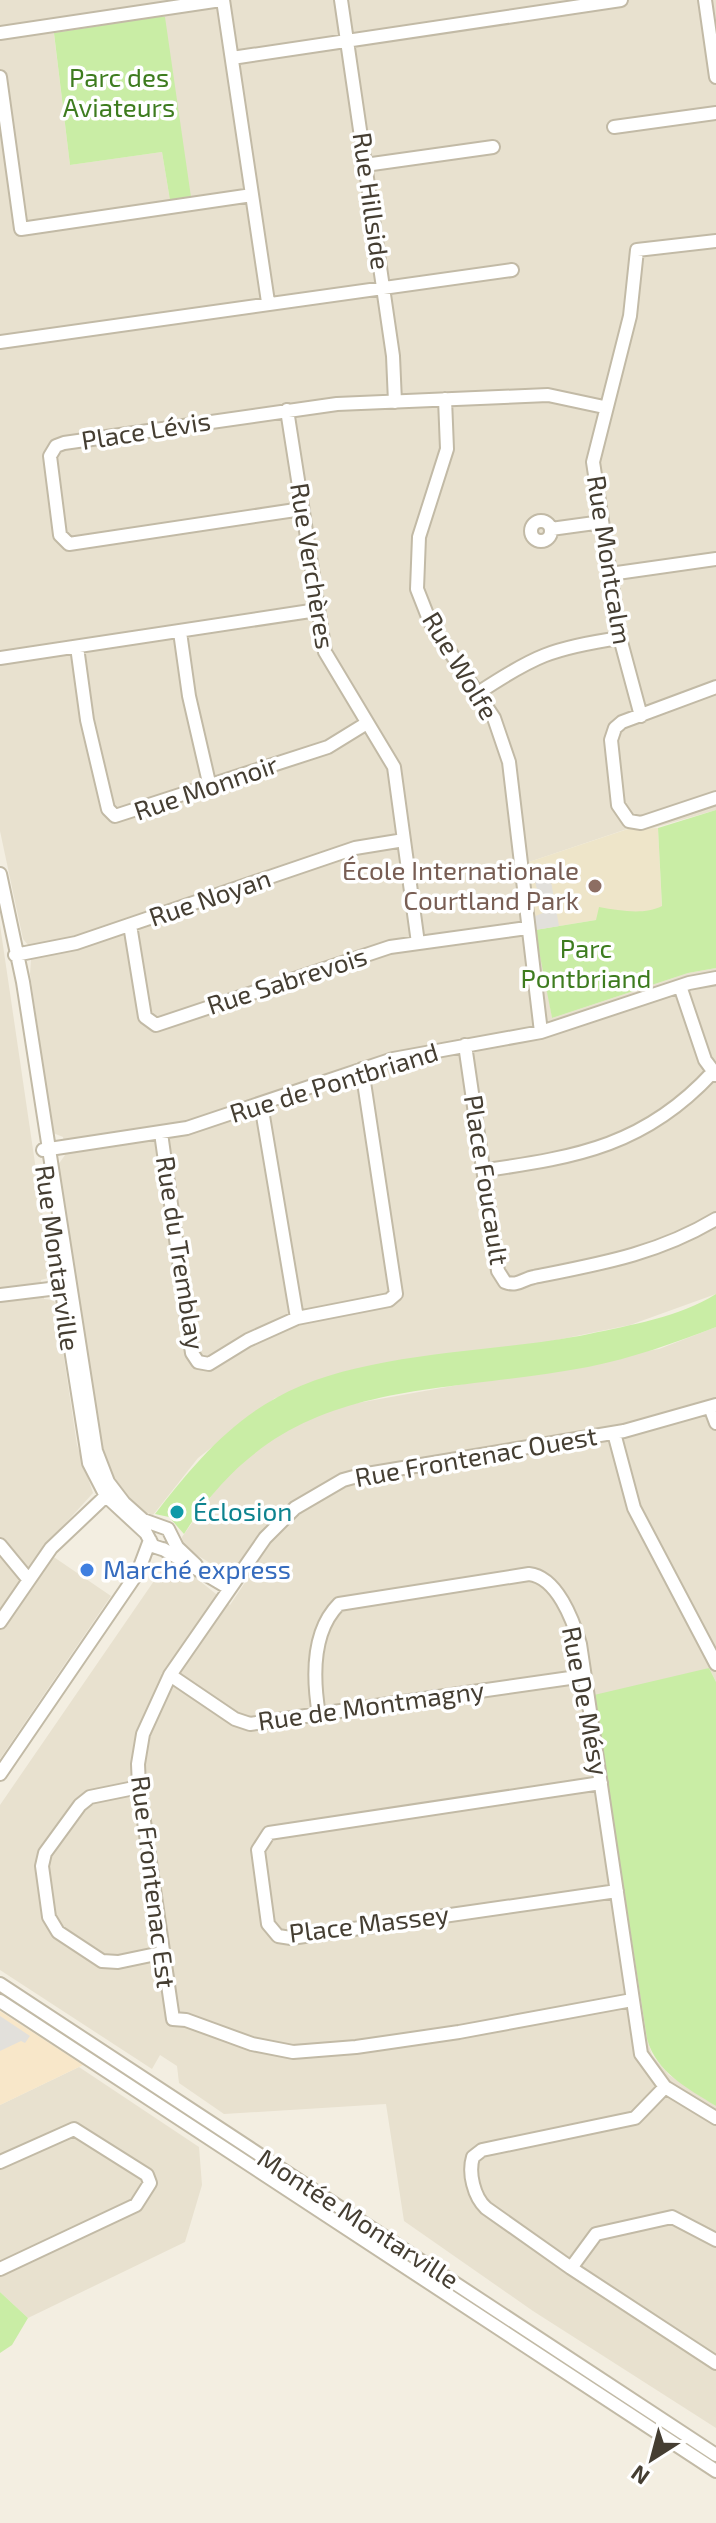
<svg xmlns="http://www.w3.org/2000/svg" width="716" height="2523" font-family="'Exo 2',sans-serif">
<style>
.residential{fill:#e8e1cf;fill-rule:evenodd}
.commercial{fill:#f8e7c9}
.education{fill:#eee5c9}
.green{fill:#c9eda5}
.parking{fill:#e2e0db}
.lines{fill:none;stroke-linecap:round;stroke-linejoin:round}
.minor-casing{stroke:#c2baa6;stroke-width:16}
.minor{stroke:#fff;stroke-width:12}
.education-dot{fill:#8d6e63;stroke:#fff;stroke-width:3}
.culture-dot{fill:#0f9aa8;stroke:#fff;stroke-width:3}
.shop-dot{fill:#3f7fe0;stroke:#fff;stroke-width:3}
.labels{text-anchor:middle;stroke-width:7;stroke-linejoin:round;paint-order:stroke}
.park-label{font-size:26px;fill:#3e7c1f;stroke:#fff}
.street-label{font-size:26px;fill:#453e32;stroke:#fff}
.education-label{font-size:26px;fill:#785e54;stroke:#fff;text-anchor:end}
.culture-label{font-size:26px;fill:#0d838f;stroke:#fff;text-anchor:start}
.shop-label{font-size:26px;fill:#366cbe;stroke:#fff;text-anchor:start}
</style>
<rect width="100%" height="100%" fill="#f3eee1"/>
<!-- residential -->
<path class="residential" d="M0,0H716V810L643,831L627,829L526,863L552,1018L688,973L716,968V1294L630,1325L275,1398L198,1458L153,1515L140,1511L115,1483L99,1444L58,1165L65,1155L63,1137L53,1133L30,974L31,959L39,957L37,945L29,946L23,939L0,831ZM154,17L155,18L170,200L162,152L70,165L54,34Z
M0,925L51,1272L48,1278L41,1280L44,1299L53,1300L56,1304L77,1445L93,1493L42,1549L111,1596L0,1759Z
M716,1327V1682L709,1668L598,1711L647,2039L652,2055L669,2075L716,2106V2428L533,2311L404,2221L386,2104L224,2114L179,2083L177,2066L160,2055L152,2069L0,1970V1805L167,1562L177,1563L230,1605L248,1578L232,1567L224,1571L188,1550L183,1546L182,1537L225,1477L275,1436L335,1407L659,1349Z
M79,2067L199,2147L202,2185L185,2242L28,2318L0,2292V2105Z"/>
<!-- commercial -->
<path class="commercial" d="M0,2011L83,2065L0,2105Z"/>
<!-- education -->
<path class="education" d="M658,828L662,909L535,930L526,863L628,829Z"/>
<!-- green -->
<path class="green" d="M155,17H165L191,197L170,200L162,152L70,165L54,33Z
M716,810V968L688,973L552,1018L535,930L596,920L599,907C622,911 644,915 662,906L658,828Z
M716,1294V1327C674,1343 633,1358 588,1367C425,1398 284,1374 184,1534L169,1517L155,1514C189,1470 226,1425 276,1398C362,1350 492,1354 589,1334C631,1325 679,1317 716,1294Z
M709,1668L716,1682V2106C687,2088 657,2073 647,2039L594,1695Z
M0,2292L28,2318L12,2345L0,2353Z"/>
<!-- parking -->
<path class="parking" d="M548,865L559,926L535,930L533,917L543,913L532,870Z
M0,2016L30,2036L25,2043L21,2041L0,2051Z"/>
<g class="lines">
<defs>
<path id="minor" d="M223,0L268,302
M341,0L393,356L395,402
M705,0L716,77
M0,33L221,0
M232,58L621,0
M0,77L21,229L252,195
M614,127L716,113
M365,165L493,147
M0,342L512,270
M445,399L447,449L419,537L417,589L430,622L494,718L509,762L541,1032
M287,410L325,652L394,767L418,943
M302,509L69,544L60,535L50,456L56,446L64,443L337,404L548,395L604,407
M531 531a10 10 0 1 1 20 0a10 10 0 1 1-20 0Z
M551,529L602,522
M610,574L716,559
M180,632L189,696L210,787
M77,647L87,720L108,809L115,816L328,747L367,723
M0,658L317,610
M716,687L622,722L615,728L611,740L618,805L629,821L641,823L716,798
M478,693C534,656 552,648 620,638
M641,716L620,638L593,462L630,316L637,250L716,241
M0,874L23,982L96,1451L108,1482L124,1503L143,1520L168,1529L177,1547L196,1565
M130,925L145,1017L156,1025L390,947L527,928
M15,955L76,943L355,848L404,840
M680,986L705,1060L716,1075
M465,1045L498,1271L505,1282C518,1287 522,1279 534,1277C599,1264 658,1254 716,1219
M261,1104L297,1318
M161,1133L192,1353L198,1362L209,1364L248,1340L297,1318L389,1300L396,1294L362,1069
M43,1150L187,1128L393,1059L541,1032L689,983L716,978
M486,1170C578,1157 646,1145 713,1072
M60,1279L89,1463L106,1496L146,1533L153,1546L162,1549
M0,1295L66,1287
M710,1407L716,1423
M614,1433L634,1508L716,1664
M0,1545L28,1579
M163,1549L229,1588
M0,1622L51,1548L110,1492
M170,1675L235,1719L250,1724L584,1676
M319,1715C313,1679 311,1632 339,1604L529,1574C557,1577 573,1620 580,1644L641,2054L665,2087L716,2118
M0,1774L138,1572L150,1540
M601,1783L269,1833L258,1850L268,1924L278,1936L291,1938L617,1891
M139,1787L90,1797L80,1805L45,1853L42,1866L49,1917L58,1932L102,1961L118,1962L161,1953
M0,1984L716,2455
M632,2000L459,2032L356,2047L293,2052L252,2044L186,2020L173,2019L139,1787L138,1764L143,1734L170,1675L265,1538L295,1508L343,1480L361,1475L624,1431L716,1405
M0,2001L716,2471
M665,2087L635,2118L482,2150L473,2157C468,2173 474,2197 486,2208L571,2268L716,2363
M0,2162L74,2129L147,2175L150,2183L136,2205L0,2269
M571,2268L596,2234L672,2217L716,2240"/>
</defs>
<!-- minor casing -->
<use href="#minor" class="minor-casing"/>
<!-- minor -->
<use href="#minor" class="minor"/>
</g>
<!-- markers -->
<circle class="education-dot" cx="595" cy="886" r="8"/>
<circle class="culture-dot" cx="177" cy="1512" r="8"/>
<circle class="shop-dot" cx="87" cy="1570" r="8"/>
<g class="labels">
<!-- park labels -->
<g class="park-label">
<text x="119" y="87">Parc des<tspan x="119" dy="30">Aviateurs</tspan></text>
<text x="586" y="958">Parc<tspan x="586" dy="30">Pontbriand</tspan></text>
</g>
<!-- street labels -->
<g class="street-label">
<text transform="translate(371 201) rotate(82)" y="9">Rue Hillside</text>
<text transform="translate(146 431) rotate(-9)" y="9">Place Lévis</text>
<text transform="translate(609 560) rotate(81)" y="9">Rue Montcalm</text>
<text transform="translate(312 566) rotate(81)" y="9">Rue Verchères</text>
<text transform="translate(460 666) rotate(59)" y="9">Rue Wolfe</text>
<text transform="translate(206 788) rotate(-19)" y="9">Rue Monnoir</text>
<text transform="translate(210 898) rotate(-19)" y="9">Rue Noyan</text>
<text transform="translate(287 981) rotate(-18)" y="9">Rue Sabrevois</text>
<text transform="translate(334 1083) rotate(-17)" y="9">Rue de Pontbriand</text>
<text transform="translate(486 1180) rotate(81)" y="9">Place Foucault</text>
<text transform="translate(180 1253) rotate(81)" y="9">Rue du Tremblay</text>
<text transform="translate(57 1258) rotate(82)" y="9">Rue Montarville</text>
<text transform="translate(476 1457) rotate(-10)" y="9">Rue Frontenac Ouest</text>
<text transform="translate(585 1701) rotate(79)" y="9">Rue De Mésy</text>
<text transform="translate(371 1706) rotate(-8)" y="9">Rue de Montmagny</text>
<text transform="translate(153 1882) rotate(83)" y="9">Rue Frontenac Est</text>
<text transform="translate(369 1924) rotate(-7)" y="9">Place Massey</text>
<text transform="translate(358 2219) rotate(33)" y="9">Montée Montarville</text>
</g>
<!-- education labels -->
<g class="education-label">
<text x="579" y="880">École Internationale<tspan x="579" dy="30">Courtland Park</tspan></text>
</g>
<!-- culture labels -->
<g class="culture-label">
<text x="193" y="1521">Éclosion</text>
</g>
<!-- shop labels -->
<g class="shop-label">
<text x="103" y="1579">Marché express</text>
</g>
</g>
<!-- north arrow -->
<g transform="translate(652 2459) rotate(216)" stroke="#ffffff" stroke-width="6" paint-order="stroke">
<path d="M0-6L14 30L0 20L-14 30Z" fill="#453e32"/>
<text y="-12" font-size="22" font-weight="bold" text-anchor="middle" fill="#453e32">N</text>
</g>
</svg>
